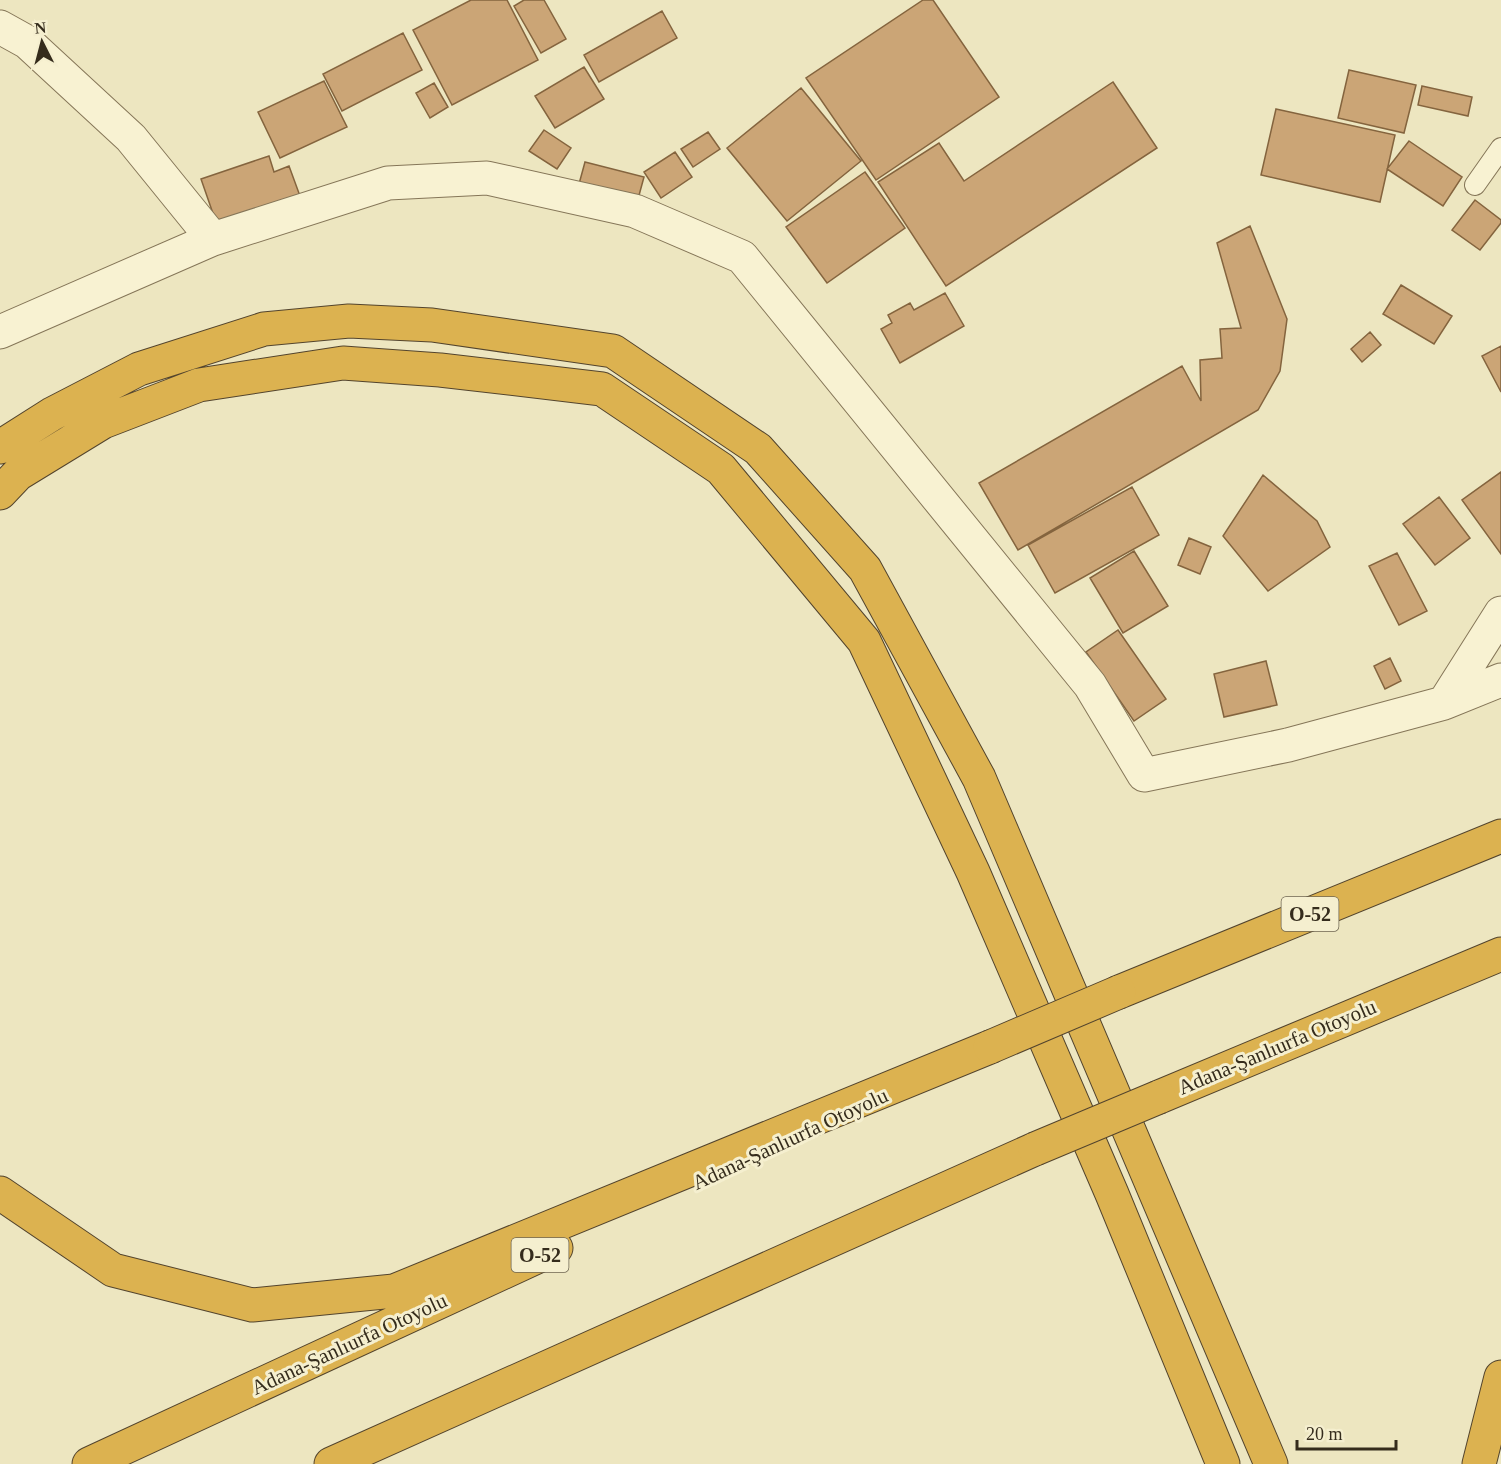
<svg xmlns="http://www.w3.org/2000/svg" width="1501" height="1464" font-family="'Times New Roman',serif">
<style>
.building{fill:#cba576;stroke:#84643e;stroke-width:1.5}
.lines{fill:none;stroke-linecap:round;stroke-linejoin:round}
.service-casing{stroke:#857658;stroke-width:22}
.minor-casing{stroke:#857658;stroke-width:35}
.motorway-casing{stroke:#53442d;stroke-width:35}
.service{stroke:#f8f2d2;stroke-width:20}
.minor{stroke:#f8f2d2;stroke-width:33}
.motorway{stroke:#dcb250;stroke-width:33}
.motorway-bridge-casing{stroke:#53442d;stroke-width:35;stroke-linecap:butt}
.motorway-bridge{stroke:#dcb250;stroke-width:33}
.labels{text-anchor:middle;stroke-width:6;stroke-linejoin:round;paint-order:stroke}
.shield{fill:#f5efcf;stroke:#6f6652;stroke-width:1.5}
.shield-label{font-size:20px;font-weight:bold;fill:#352c1c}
.street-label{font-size:21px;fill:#352c1c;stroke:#f5efcf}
</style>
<rect width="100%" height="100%" fill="#ede6c0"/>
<!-- building -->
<path class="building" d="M471,0H507L538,60L452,105L413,30Z
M524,0H544L566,39L541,53L514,6Z
M923,0H933L999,97L876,180L806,78Z
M662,11L677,38L599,82L584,55Z
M403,33L422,70L342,111L323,74Z
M584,67L604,99L555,128L535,96Z
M1349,70L1416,85L1404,133L1338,118Z
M324,81L347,127L280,158L258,112Z
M1113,82L1157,148L946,286L878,182L939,143L964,181Z
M434,83L448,107L430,118L416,93Z
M1422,86L1472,97L1468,116L1418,105Z
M801,88L861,161L787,221L727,148Z
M1276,109L1395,135L1380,202L1261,175Z
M544,130L571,148L557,169L529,151Z
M708,132L720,149L693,167L681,149Z
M1409,141L1462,177L1443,206L1387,169Z
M675,152L692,177L661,198L644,172Z
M269,156L274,172L289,166L300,196L217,225L201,179Z
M585,162L644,177L638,199L579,184Z
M865,172L905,228L827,283L786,227Z
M1475,200L1501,220V223L1480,250L1452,230Z
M1250,226L1287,319L1280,371L1258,410L1018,550L979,483L1182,366L1201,401L1200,360L1222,358L1220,329L1241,328L1217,243Z
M1401,285L1452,316L1434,344L1383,314Z
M945,293L964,326L900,363L881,329L892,323L888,315L910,303L914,310Z
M1370,332L1381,345L1362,362L1351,349Z
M1501,346V392L1482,356Z
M1501,472V554L1462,500Z
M1263,475L1317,521L1330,547L1268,591L1223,536Z
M1132,487L1159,535L1055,593L1028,545Z
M1439,497L1470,538L1435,565L1403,524Z
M1189,538L1211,547L1200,574L1178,565Z
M1134,551L1168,606L1123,633L1090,578Z
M1397,553L1427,611L1399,625L1369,566Z
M1118,630L1166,699L1134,721L1086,652Z
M1390,658L1401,681L1385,689L1374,666Z
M1266,661L1277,705L1224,717L1214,674Z"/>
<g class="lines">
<defs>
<path id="service" d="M1475,185L1501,148"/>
<path id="minor" d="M0,27L27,42L131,138L213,239
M0,332L213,239L388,183L487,178L635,211L742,257L1090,685L1144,775L1288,745L1444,703L1501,680
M1444,703L1501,613"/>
<path id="motorway" d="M0,447L52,414L139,369L264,329L349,321L432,325L613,351L758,449L865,569L979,778L1271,1464
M0,493L18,474L103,422L199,385L343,363L440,370L602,389L721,469L864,641L973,872L1112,1194L1223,1464
M1119,992L1501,836
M1159,1097L1501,954
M0,1193L113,1270L252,1305L394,1291L990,1047
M89,1464L556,1248
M331,1464L1035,1149
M1479,1464L1501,1377"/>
</defs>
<!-- service casing -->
<use href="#service" class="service-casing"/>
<!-- minor casing -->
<use href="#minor" class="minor-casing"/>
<!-- motorway casing -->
<use href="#motorway" class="motorway-casing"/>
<!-- service -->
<use href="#service" class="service"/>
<!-- minor -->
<use href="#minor" class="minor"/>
<!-- motorway -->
<use href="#motorway" class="motorway"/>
<defs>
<path id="motorway-bridge" d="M990,1047L1119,992
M1035,1149L1159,1097"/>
</defs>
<!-- motorway-bridge casing -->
<use href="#motorway-bridge" class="motorway-bridge-casing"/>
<!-- motorway-bridge -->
<use href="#motorway-bridge" class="motorway-bridge"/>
</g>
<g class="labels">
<!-- shield labels -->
<g class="shield">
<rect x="1281.5" y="897" width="57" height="34" rx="4.5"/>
<rect x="511.5" y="1238" width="57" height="34" rx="4.5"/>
</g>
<g class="shield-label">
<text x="1310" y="921">O-52</text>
<text x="540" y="1262">O-52</text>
</g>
<!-- street labels -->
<g class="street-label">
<text transform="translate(1277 1047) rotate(-23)" y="7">Adana-Şanlıurfa Otoyolu</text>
<text transform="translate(790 1139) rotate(-25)" y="7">Adana-Şanlıurfa Otoyolu</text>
<text transform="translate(349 1344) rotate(-25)" y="7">Adana-Şanlıurfa Otoyolu</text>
</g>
</g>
<!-- north arrow -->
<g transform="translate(42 42) rotate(354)" stroke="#f5efcf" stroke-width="4.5" paint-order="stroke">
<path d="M0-4.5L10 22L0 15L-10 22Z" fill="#352c1c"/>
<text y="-9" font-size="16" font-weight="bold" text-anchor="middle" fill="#352c1c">N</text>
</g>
<!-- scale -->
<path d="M1297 1440v9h99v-9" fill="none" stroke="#352c1c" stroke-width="3"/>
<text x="1306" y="1440" font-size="18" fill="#352c1c" stroke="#f5efcf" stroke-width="4.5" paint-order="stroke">20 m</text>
</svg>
